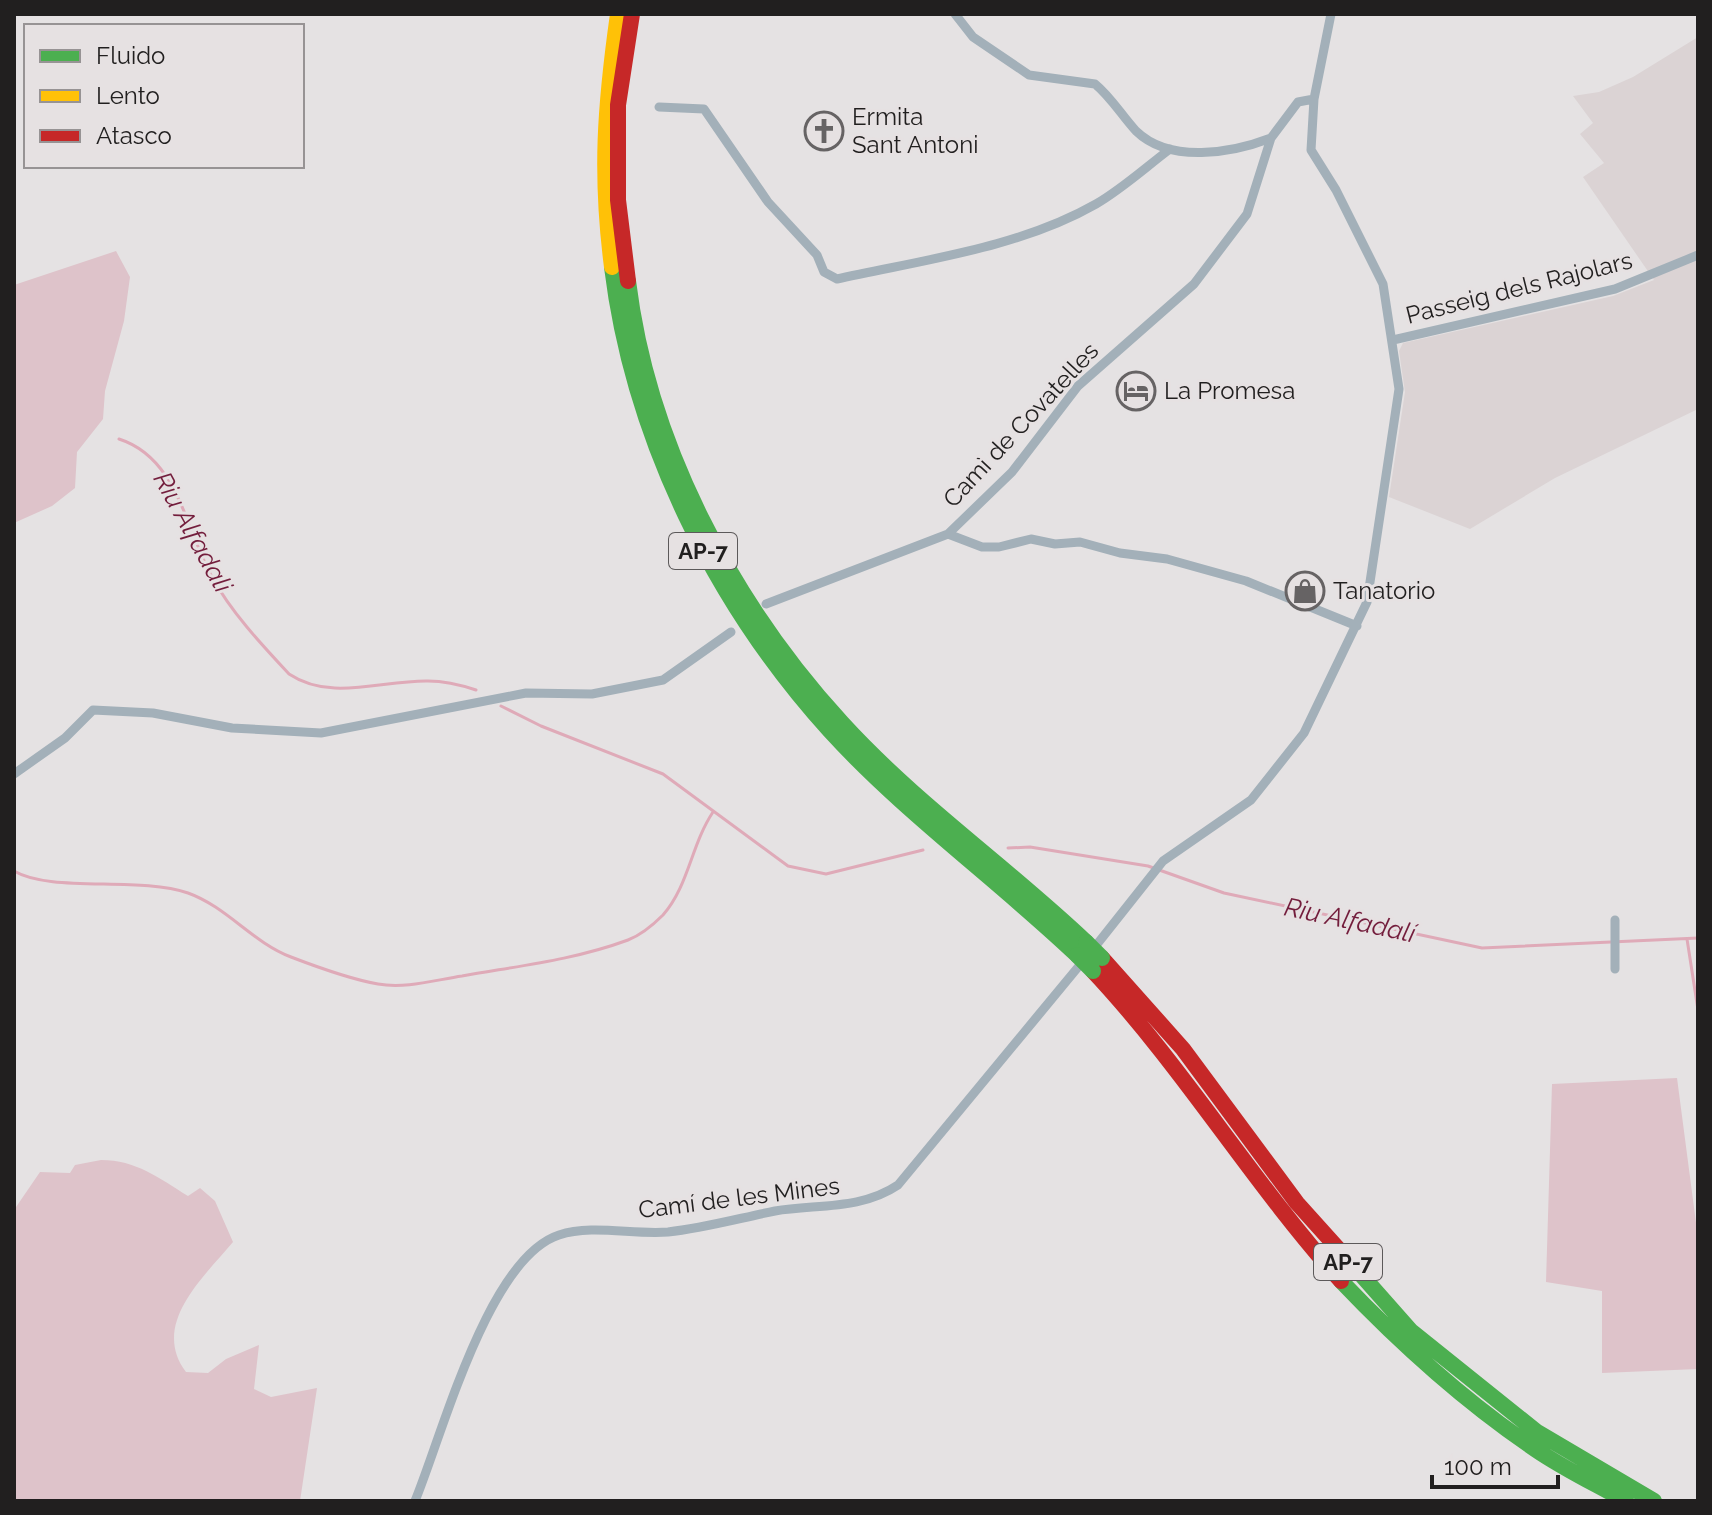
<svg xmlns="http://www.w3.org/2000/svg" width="1712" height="1515" font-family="Raleway,sans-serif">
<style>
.built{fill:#dbd3d4}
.green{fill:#dec3ca}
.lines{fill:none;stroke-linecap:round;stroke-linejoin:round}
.stream{stroke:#dfaab8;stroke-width:3}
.street{stroke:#a3b0b9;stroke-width:9}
.fast{stroke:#4caf50;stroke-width:16}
.slow{stroke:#ffc107;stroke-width:16}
.jam{stroke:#c62828;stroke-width:16}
.fast-bridge{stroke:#4caf50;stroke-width:16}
.labels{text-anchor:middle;stroke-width:6;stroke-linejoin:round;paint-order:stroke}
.shield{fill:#e6e1e2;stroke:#5c595a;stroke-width:2}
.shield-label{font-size:22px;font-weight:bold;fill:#211f1f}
.poi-label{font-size:24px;fill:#211f1f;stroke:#e6e1e2;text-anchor:start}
.street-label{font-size:24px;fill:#211f1f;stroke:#e6e1e2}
.water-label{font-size:26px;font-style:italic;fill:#731d3c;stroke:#e6e1e2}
</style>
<rect width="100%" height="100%" fill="#e5e2e3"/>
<!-- built -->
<path class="built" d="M1698,37V409L1555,478L1470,529L1389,497L1405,392L1399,351L1403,343L1613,296L1654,280L1583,177L1604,163L1580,134L1593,123L1573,96L1599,92L1633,77Z"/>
<!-- green -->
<path class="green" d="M116,251L130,277L124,321L105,391L103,419L77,452L75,488L52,506L14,523V285Z
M1677,1078L1698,1238V1369L1602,1373V1291L1546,1282L1552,1084Z
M101,1160C136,1160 159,1178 188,1196L200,1188L215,1201L233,1242C204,1277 150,1324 186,1372L208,1373L226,1359L259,1345L254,1389L271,1397L317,1388L300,1501H14V1210L40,1172L70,1173L75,1165Z"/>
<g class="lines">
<!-- stream -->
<path class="stream" d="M119,439C178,458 185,528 212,577C231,612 262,645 289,674C331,702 382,680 428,681C444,681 461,685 476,690
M501,706L541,726L663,774L788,866L826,874L923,850
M1008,848L1030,847L1148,866L1224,893L1482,948L1698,938
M14,871C51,893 139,876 188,893C227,907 252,942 291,957C317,967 349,979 378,984C405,989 435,980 462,976C518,966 574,960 628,940C641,935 653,925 663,915C689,885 691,845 713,812
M1687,939L1698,1010"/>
<!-- street -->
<path class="street" d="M955,14L973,37L1029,75L1095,84C1111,97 1122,116 1136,131C1170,164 1232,153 1271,138
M659,107L704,109L768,202L817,255L824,272L837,279C922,260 1019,248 1096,204C1122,189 1146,167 1170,149
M1393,340L1615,289L1698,255
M948,534L982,547H999L1031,539L1055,544L1080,542L1120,553L1167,559L1246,581L1357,626
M766,604L948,534L1012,472L1078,386L1194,284L1247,214L1271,138L1298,102L1314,99
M14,774L65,738L93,710L153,713L232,728L321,733L526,693L592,694L663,680L731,632
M1615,920V969
M1098,943L1163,861L1251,800L1304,733L1367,602L1399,389L1383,284L1336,190L1311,150L1314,99L1331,14
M415,1501C442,1436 488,1258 559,1235C592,1224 633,1235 668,1232C704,1228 740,1218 775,1211C817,1204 861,1210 898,1185L1079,966"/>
<!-- fast -->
<path class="fast" d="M612,267C633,438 715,604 830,731C905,813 997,879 1077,955
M628,281C648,444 732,603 842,723C915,803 1007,867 1086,942
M1342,1253L1411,1331L1537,1432L1654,1501
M1341,1281C1400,1343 1464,1401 1535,1449C1564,1469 1596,1484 1626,1501"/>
<!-- slow -->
<path class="slow" d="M612,267C600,174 605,106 618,14"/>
<!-- jam -->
<path class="jam" d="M628,281L618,200V105L632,14
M1102,958L1183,1049L1297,1203L1342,1253
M1093,971C1184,1068 1252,1182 1341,1281"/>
<!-- fast-bridge -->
<path class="fast-bridge" d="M1086,942L1102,958
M1077,955L1093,971"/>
</g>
<!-- icons -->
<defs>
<symbol id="church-ring" viewBox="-11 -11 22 22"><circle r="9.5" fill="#e6e1e2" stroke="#666364" stroke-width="1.5"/><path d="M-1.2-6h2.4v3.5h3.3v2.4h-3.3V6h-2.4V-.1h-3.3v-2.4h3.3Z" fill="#666364"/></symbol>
<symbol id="hotel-ring" viewBox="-11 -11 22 22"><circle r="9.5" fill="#e6e1e2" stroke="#666364" stroke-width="1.5"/><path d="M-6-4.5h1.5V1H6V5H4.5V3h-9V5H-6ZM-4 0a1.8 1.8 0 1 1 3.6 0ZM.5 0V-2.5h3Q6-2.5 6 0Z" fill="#666364"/></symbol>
<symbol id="shop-ring" viewBox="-11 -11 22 22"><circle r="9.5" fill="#e6e1e2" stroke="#666364" stroke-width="1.5"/><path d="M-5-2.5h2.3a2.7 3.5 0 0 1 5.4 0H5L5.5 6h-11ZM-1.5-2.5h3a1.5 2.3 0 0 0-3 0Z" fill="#666364"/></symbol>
</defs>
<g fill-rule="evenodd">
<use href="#church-ring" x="802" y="109" width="44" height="44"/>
<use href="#hotel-ring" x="1114" y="369" width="44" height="44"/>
<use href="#shop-ring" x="1283" y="569" width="44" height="44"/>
</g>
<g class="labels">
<!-- shield labels -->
<g class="shield">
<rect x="669" y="533" width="68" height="36" rx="6"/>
<rect x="1314" y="1244" width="68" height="36" rx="6"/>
</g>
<g class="shield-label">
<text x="703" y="559">AP-7</text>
<text x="1348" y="1270">AP-7</text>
</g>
<!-- poi labels -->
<g class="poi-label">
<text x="852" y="125">Ermita<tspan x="852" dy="28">Sant Antoni</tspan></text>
<text x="1164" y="399">La Promesa</text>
<text x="1333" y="599">Tanatorio</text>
</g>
<!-- street labels -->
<g class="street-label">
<text transform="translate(1519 288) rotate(-14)" y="8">Passeig dels Rajolars</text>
<text transform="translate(1021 425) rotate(-47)" y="8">Camì de Covatelles</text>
<text transform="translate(739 1198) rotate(-7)" y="8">Camí de les Mines</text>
</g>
<!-- water labels -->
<g class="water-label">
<text transform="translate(193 532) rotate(61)" y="9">Riu Alfadali</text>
<text transform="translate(1350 920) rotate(12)" y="9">Riu Alfadalí</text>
</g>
</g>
<!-- border -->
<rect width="1712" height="1515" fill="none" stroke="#211f1f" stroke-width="32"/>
<!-- legend -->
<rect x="24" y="24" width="280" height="144" fill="#e6e1e2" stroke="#979394" stroke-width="2"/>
<rect x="40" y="50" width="40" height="12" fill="#4caf50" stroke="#979394" stroke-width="2"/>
<text x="96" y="64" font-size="24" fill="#211f1f">Fluido</text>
<rect x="40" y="90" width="40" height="12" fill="#ffc107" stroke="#979394" stroke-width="2"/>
<text x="96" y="104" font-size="24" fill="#211f1f">Lento</text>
<rect x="40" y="130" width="40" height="12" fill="#c62828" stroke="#979394" stroke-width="2"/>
<text x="96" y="144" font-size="24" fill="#211f1f">Atasco</text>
<!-- scale -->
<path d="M1432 1475v12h126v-12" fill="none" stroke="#211f1f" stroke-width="4"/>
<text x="1444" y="1475" font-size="24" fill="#211f1f" stroke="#e6e1e2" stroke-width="6" paint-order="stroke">100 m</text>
</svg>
